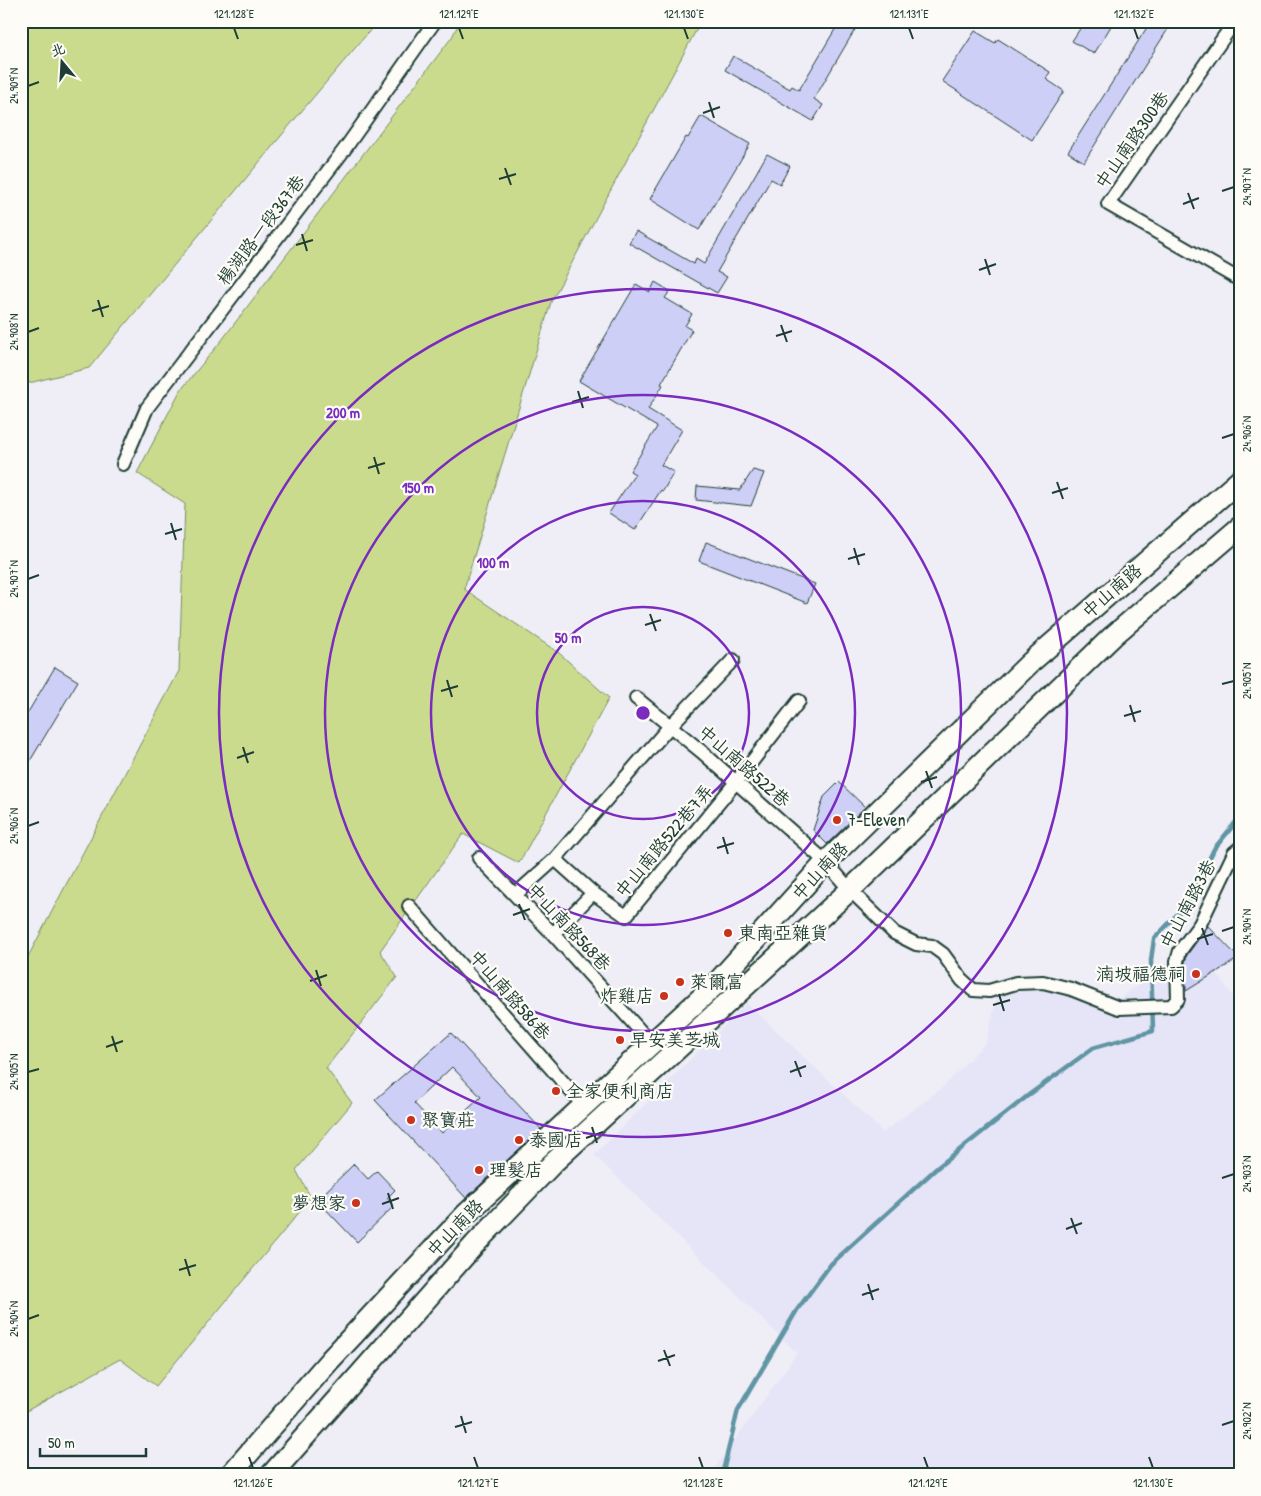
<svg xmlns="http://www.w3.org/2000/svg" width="1261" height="1496" font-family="'Patrick Hand','LXGW WenKai TC',sans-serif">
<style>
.built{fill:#e5e5f7}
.green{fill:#cbdb8e;stroke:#758c61}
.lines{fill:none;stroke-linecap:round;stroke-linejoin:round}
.stream{stroke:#6095a3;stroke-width:4.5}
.building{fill:#cecff7;stroke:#1f3d34;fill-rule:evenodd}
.street-casing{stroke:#1f3d34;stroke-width:16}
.primary-casing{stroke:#1f3d34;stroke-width:24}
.street{stroke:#fdfcf7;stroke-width:12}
.primary{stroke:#fdfcf7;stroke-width:20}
.ticks{fill:none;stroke:#1f3d34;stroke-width:2}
.ring{fill:none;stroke:#7b2cbf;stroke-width:2.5}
.poi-dot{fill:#c8321e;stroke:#fdfcf7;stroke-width:2}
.labels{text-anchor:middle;stroke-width:4.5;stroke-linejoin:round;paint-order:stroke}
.street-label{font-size:18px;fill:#1f3d34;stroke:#fdfcf7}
.poi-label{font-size:18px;fill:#1f3d34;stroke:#fdfcf7;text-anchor:start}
.centre{fill:#7b2cbf;stroke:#fdfcf7;stroke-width:2.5}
.ring-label{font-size:15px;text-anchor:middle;font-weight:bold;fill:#7b2cbf;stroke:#fdfcf7;stroke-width:4.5;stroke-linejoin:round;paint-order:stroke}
.neatline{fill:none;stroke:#1f3d34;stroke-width:2}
.ticks-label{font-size:12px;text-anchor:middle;fill:#1f3d34}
</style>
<rect width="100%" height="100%" fill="#efeef7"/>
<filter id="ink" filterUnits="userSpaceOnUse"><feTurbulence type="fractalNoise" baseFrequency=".02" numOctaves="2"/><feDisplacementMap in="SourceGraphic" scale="10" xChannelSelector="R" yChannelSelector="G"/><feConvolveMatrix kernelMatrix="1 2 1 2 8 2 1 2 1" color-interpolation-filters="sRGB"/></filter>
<g filter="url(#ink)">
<!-- built -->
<path class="built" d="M1182,953L1205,956L1240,1006V1475H710L797,1353L594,1155L747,1003L883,1132L941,1089L986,1042L998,992L1047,990L1111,1005Z"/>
<!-- green -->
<path class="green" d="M21,21H378L300,113L89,368L21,385Z
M460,21H701L551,302L464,589L559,653L609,698L519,863L463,834L380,951L397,977L326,1068L352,1103L296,1170L311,1198L156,1386L120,1359L21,1414V970L179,671L185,504L137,473L180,391L222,340L452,37Z
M21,1453L34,1475H21Z"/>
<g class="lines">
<!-- stream -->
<path class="stream" d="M722,1475L738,1410L797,1310L831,1264L938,1167L1030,1094L1093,1048L1153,1031L1151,960L1154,939L1189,902L1214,849L1240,817"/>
</g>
<!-- building -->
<path class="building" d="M840,21H860L814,99L823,105L813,121L725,70L733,56L790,89L792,86L799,90Z
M1085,21H1114L1094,54L1072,41Z
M1151,21H1173L1084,162L1068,152Z
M975,31L995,43L998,39L1050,72L1046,79L1064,91L1032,140L942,81Z
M701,116L750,144L699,230L650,199L686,137L688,138Z
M767,154L790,166L780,184L771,179L717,272L727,277L717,293L629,243L636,231L694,264L696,259L704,264Z
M655,282L670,291L665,298L692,314L685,326L692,330L661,384L663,385L648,409L682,430L661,465L674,472L663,491L661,490L635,530L609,513L635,474L630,471L657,427L579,381L636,284L650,292Z
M753,470L764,473L751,506L696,500L697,486L740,490Z
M706,542L815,584L807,603L699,561Z
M55,667L78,681L21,776V724Z
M839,782L865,807L827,844L813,830L824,797Z
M1208,926L1239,958L1186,991L1185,962L1187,955Z
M451,1033L541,1129L466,1198L375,1100ZM452,1067L481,1097L442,1133L414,1103Z
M354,1164L368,1179L377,1171L395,1190L387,1198L394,1206L357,1242L317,1200Z"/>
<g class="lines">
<defs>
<path id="street" d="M1235,21L1108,204L1240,280
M123,464L147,408L344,150L435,21
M733,660L670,726L555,859L593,893L626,916L736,782L799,701
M636,698L702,752L826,862L850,890L894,933L916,944L932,946L943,954L962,980L973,990L989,991L1016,983L1043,982L1071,989L1119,1008L1171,1006L1178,999L1177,961L1180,951L1200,924L1234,853L1240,848
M479,858L553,934L652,1044
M515,895L555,859
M409,906L584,1106
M553,934L593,893"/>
<path id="primary" d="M230,1475L330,1360L466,1214L713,987L826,862L1031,662L1240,480
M271,1475L475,1244L554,1162L850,890L1113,636L1240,527"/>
</defs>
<!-- street casing -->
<use href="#street" class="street-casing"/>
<!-- primary casing -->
<use href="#primary" class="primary-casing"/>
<!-- street -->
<use href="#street" class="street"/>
<!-- primary -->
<use href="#primary" class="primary"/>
</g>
</g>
<!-- ticks -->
<path class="ticks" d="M234,28L238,39M459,28L463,39M684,28L688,39M909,28L913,39M1134,28L1138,39M28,86L39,82M709,102L714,118M703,113L720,107M505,168L511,185M499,179L516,174M1222,191L1234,187M1188,193L1194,209M1183,204L1199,198M302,234L307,251M296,245L313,240M985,259L990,275M979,270L996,264M98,300L103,317M92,311L109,306M781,325L787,342M28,332L39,328M776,336L792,331M578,391L583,408M572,402L589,397M1222,438L1234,434M374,457L379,474M368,468L385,463M1057,482L1063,499M1052,493L1068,488M171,523L176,540M165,534L182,529M854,548L859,565M848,559L865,554M28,579L39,575M650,614L656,631M645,625L661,620M447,680L452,697M1222,684L1234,681M441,691L458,686M1130,705L1135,722M1124,716L1141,711M243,747L248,763M237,758L254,752M926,771L932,788M921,782L937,777M28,826L39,822M723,837L728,854M717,848L734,843M519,904L525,920M513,915L530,909M1202,928L1208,945M1222,931L1234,927M1197,939L1213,934M316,970L321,986M310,981L327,975M999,994L1004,1011M993,1005L1010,1000M112,1036L117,1052M106,1047L123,1041M795,1061L801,1077M28,1072L39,1069M790,1072L806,1066M592,1127L597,1143M586,1138L603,1132M1222,1178L1234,1174M388,1193L393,1209M382,1204L399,1198M1071,1218L1077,1234M1066,1229L1082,1223M185,1259L190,1276M179,1270L196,1265M868,1284L873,1300M862,1295L879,1289M28,1319L39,1315M664,1350L670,1366M658,1361L675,1355M461,1416L466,1433M1222,1425L1234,1421M455,1427L472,1422M249,1457L253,1468M474,1457L478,1468M699,1457L703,1468M924,1457L928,1468M1149,1457L1153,1468"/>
<!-- distance rings -->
<g class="ring">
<circle cx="643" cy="713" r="106"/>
<circle cx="643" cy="713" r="212"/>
<circle cx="643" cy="713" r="318"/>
<circle cx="643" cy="713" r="424"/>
</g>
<!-- markers -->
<g class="poi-dot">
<circle cx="837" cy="820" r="5"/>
<circle cx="728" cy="933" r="5"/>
<circle cx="1196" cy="974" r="5"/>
<circle cx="680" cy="982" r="5"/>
<circle cx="664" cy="996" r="5"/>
<circle cx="620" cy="1040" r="5"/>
<circle cx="556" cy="1091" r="5"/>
<circle cx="411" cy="1120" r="5"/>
<circle cx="519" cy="1140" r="5"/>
<circle cx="479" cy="1170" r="5"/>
<circle cx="356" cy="1203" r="5"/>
</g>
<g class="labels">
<!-- street labels -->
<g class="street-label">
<text transform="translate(1132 140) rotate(-55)" y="6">中山南路300巷</text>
<text transform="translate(261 230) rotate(-53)" y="6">楊湖路一段367巷</text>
<text transform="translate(1112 591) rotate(-41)" y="6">中山南路</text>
<text transform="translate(744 766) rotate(41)" y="6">中山南路522巷</text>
<text transform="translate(664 841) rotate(-50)" y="6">中山南路522巷7弄</text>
<text transform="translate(820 871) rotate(-47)" y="6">中山南路</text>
<text transform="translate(1188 904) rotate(-62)" y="6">中山南路3巷</text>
<text transform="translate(569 927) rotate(47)" y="6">中山南路568巷</text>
<text transform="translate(510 995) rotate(49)" y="6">中山南路586巷</text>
<text transform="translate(455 1228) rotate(-46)" y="6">中山南路</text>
</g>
<!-- poi labels -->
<g class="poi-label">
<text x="847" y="826">7-Eleven</text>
<text x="738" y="939">東南亞雜貨</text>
<text x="1186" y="980" text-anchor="end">湳坡福德祠</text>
<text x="690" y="988">萊爾富</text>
<text x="654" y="1002" text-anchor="end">炸雞店</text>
<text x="630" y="1046">早安美芝城</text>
<text x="566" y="1097">全家便利商店</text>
<text x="421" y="1126">聚寶莊</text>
<text x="529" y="1146">泰國店</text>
<text x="489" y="1176">理髮店</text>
<text x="346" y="1209" text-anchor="end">夢想家</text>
</g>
</g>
<circle cx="643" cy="713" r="8" class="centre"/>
<g class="ring-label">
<text x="343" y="418">200 m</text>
<text x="418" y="493">150 m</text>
<text x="493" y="568">100 m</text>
<text x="568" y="643">50 m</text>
</g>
<!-- margin -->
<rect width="1261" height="1496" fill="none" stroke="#fdfcf7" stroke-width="55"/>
<!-- north arrow -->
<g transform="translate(62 62) rotate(342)" stroke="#fdfcf7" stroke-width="4" paint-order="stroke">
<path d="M0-4L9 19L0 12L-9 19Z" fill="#1f3d34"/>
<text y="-8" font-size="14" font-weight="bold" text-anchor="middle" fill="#1f3d34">北</text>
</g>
<!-- scale -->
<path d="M40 1448v8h106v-8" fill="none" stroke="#1f3d34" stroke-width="2.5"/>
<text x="48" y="1448" font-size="15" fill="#1f3d34" stroke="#fdfcf7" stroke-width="4" paint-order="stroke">50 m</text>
<rect x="28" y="28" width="1206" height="1440" class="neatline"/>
<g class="ticks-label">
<text x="234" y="18">121.128°E</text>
<text x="459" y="18">121.129°E</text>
<text x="684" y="18">121.130°E</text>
<text x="909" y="18">121.131°E</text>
<text x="1134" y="18">121.132°E</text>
<text transform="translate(14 86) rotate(-90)" y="4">24.909°N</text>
<text transform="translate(1247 187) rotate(-90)" y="4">24.907°N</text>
<text transform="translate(14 332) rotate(-90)" y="4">24.908°N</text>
<text transform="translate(1247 434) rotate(-90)" y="4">24.906°N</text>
<text transform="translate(14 579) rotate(-90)" y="4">24.907°N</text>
<text transform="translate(1247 681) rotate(-90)" y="4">24.905°N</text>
<text transform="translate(14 826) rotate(-90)" y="4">24.906°N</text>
<text transform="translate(1247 927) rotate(-90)" y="4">24.904°N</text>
<text transform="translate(14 1072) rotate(-90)" y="4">24.905°N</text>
<text transform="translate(1247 1174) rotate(-90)" y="4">24.903°N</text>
<text transform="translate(14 1319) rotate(-90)" y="4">24.904°N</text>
<text transform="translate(1247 1421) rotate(-90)" y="4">24.902°N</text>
<text x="253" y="1487">121.126°E</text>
<text x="478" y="1487">121.127°E</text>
<text x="703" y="1487">121.128°E</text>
<text x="928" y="1487">121.129°E</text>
<text x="1153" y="1487">121.130°E</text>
</g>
</svg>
